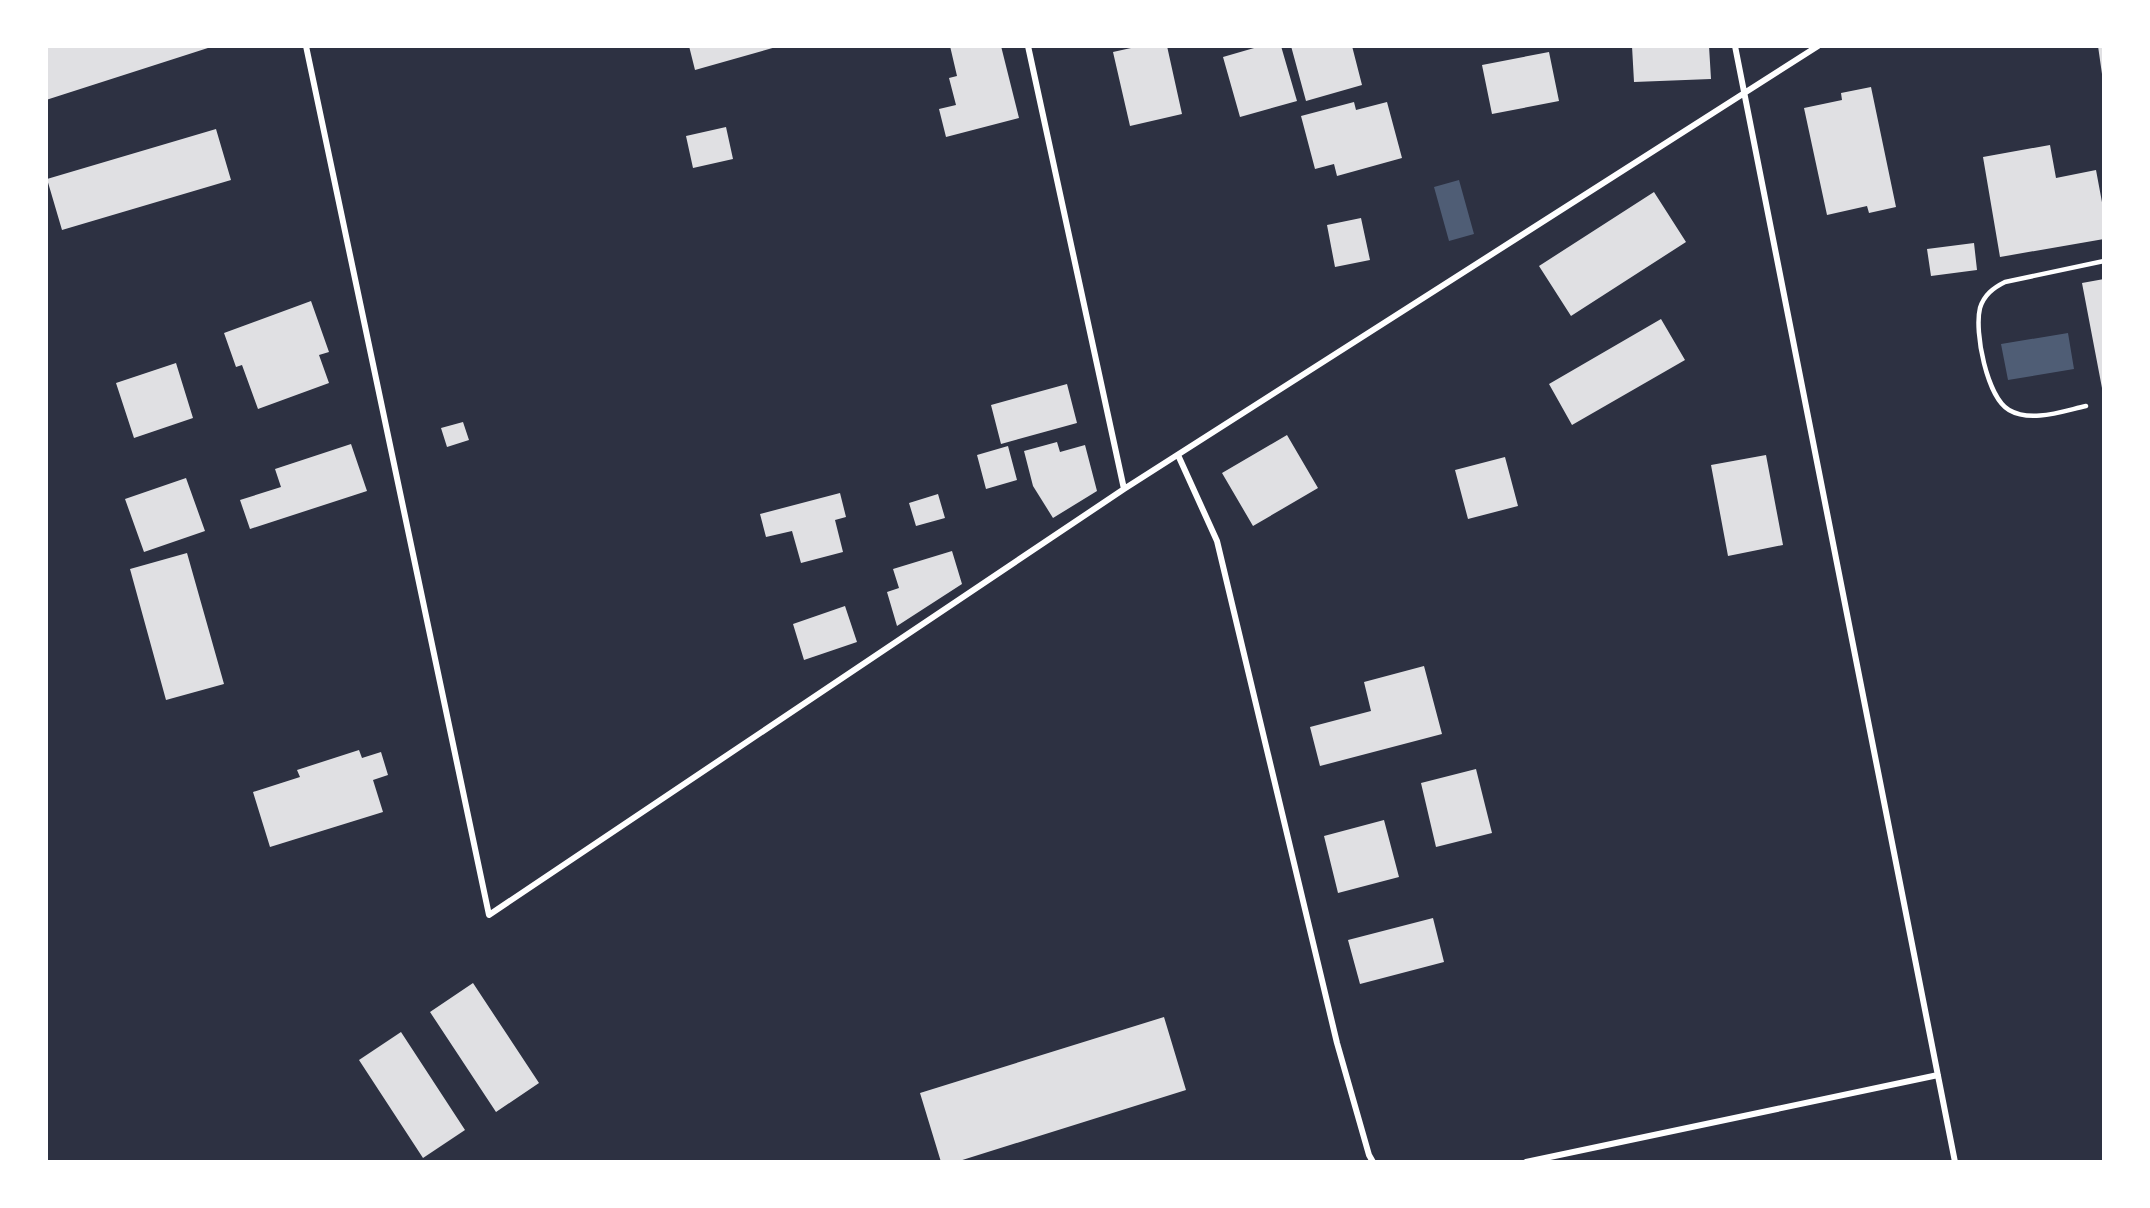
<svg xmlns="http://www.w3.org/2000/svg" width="2150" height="1208" font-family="Ubuntu,sans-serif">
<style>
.water{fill:#4f5d75}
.building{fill:#e0e0e3}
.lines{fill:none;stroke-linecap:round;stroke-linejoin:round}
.service{stroke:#fff;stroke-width:4.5}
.minor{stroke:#fff;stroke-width:6}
</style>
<rect width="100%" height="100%" fill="#2d3142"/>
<!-- water -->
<path class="water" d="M1459,180L1474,234L1449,241L1434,187Z
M2068,333L2074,369L2008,380L2001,344Z"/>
<!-- building -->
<path class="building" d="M46,46H211V47L46,100Z
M689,46H776V47L695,70Z
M950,46H1001L1019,118L946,137L939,109L956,105L949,78L957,76Z
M1140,46H1167L1182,114L1130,126L1113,52Z
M1261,46H1281L1297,101L1240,117L1223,57Z
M1291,46H1352L1362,85L1306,101Z
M1632,46H1709L1711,79L1634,82Z
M2098,46H2104V73L2102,74Z
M1549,52L1559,101L1492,114L1482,65Z
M1871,87L1896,207L1869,213L1867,206L1827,215L1804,108L1842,100L1841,93Z
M1354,102L1356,110L1387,102L1402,158L1337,176L1334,164L1315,169L1301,116Z
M726,127L733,159L693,168L686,136Z
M216,129L231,180L62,230L47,179Z
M2050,145L2056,178L2096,170L2104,213V239L2000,257L1983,157Z
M1654,192L1686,242L1571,316L1539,266Z
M1361,218L1370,260L1335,267L1327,225Z
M1974,243L1977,270L1931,276L1927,249Z
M2104,279V388H2102L2082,283Z
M311,301L329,352L319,355L329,383L258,409L242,365L236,367L224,333Z
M1661,319L1685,360L1572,425L1549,384Z
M176,363L193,418L134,438L116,383Z
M1067,384L1077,423L1001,444L991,405Z
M463,422L469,440L447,447L441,428Z
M1287,435L1318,488L1253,526L1222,473Z
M1057,442L1060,452L1085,445L1097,491L1053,518L1033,486L1024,451Z
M351,444L367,491L250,529L240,500L281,487L275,469Z
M1008,446L1017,480L986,489L977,455Z
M1766,455L1783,545L1728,556L1711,465Z
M1505,457L1518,506L1468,519L1455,470Z
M186,478L205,531L144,552L125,499Z
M840,493L846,517L835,520L843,552L801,563L792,531L766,537L760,514Z
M938,494L945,518L916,526L909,503Z
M952,551L962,584L897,626L887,592L899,588L893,569Z
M187,553L224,684L166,700L130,569Z
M845,606L857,642L804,660L793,624Z
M1424,666L1442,734L1320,766L1310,727L1371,711L1364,682Z
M359,750L362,758L381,752L388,775L373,780L383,812L270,847L253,792L300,777L297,770Z
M1476,769L1492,833L1436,847L1421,783Z
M1384,820L1399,877L1338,893L1324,836Z
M1433,918L1444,962L1360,984L1348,940Z
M473,983L539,1083L496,1112L430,1012Z
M1164,1017L1186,1090L956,1162H941L920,1093Z
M401,1032L465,1130L423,1158L359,1060Z"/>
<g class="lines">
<!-- service -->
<path class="service" d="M2086,406C2063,411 2031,423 2009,410C1987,397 1974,332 1980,308C1984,295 1993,288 2005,282L2104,261"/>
<!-- minor -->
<path class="minor" d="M306,46L489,915L1124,489L1818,46
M1028,46L1124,489
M1735,46L1955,1162
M1178,455L1217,541L1337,1043L1369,1155L1373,1162
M1526,1162L1938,1075"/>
</g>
<!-- border -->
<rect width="2150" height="1208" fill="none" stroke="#ffffff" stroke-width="96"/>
</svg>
